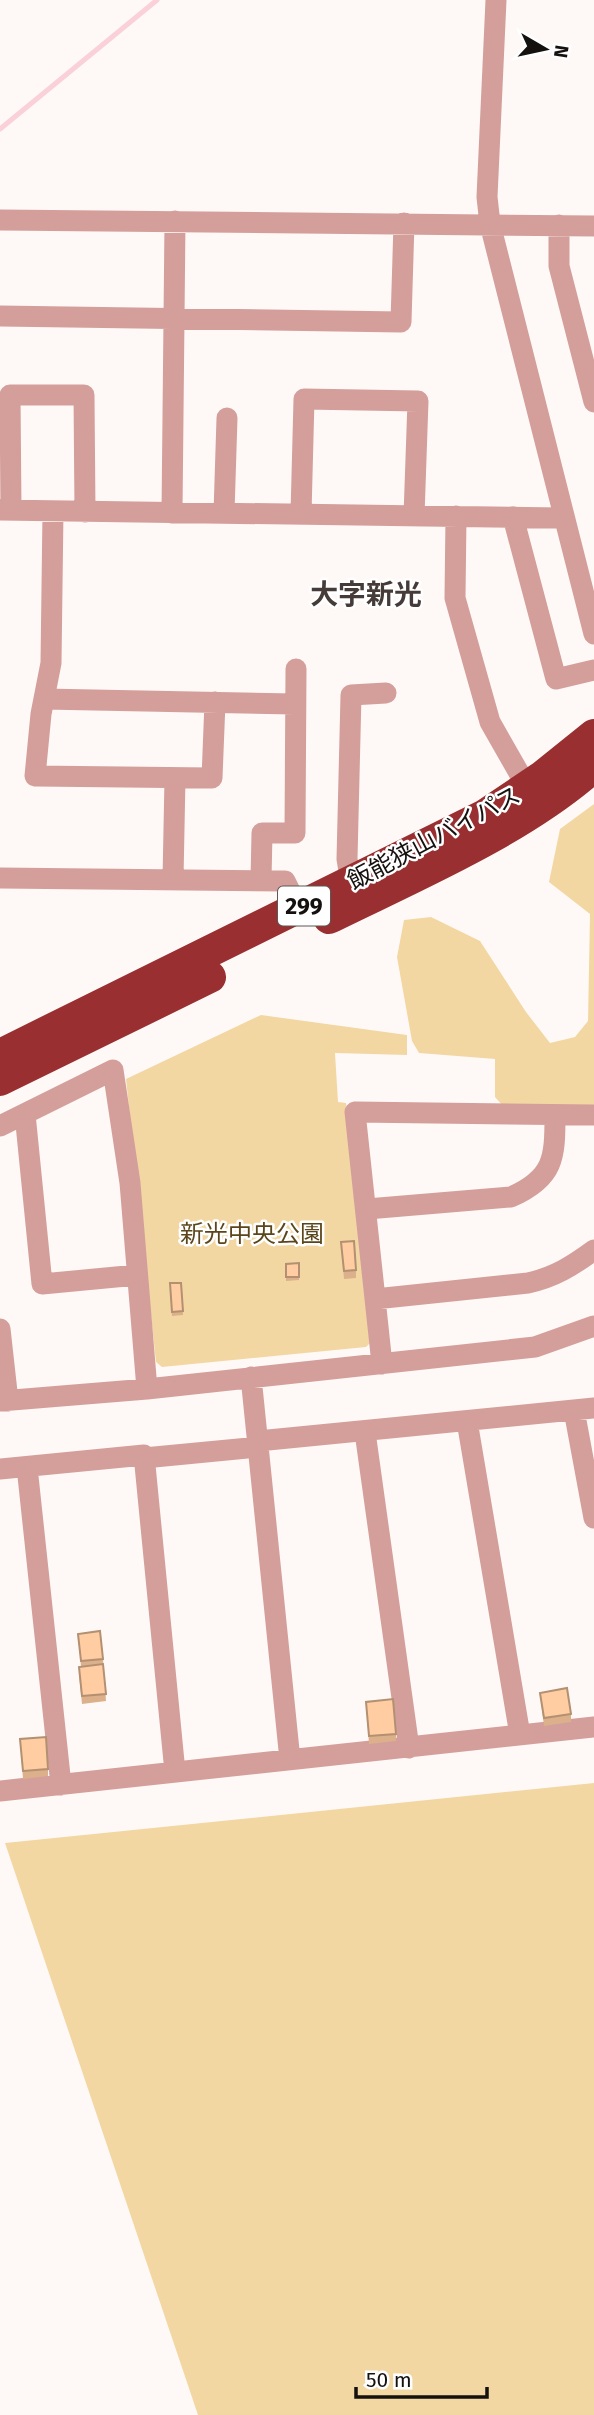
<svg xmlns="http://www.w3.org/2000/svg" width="594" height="2415" font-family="'Fira Sans','Noto Sans JP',sans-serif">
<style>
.green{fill:#f3d7a3}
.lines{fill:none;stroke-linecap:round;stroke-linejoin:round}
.stream{stroke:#fad0d9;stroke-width:5}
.minor{stroke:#d49f9b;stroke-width:21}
.highway{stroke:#992f30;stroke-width:32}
.wall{fill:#dbb08a}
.building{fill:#ffcda1;stroke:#b29071;stroke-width:2}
.labels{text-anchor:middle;stroke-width:5;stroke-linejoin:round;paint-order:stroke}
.shield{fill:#fff;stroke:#5b5857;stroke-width:2}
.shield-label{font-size:23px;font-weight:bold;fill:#15110f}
.street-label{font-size:24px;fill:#15110f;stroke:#fff}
.park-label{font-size:24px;fill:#5b461b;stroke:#fff}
.quarter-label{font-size:28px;font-weight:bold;fill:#453c39;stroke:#fff}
</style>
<rect width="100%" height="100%" fill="#fef9f7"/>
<!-- green -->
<path class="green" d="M594,804V1106H503L495,1097V1059L419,1053L412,1041L397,957L404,920L431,917L480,941L526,1012L550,1043L575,1037L588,1021L590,914L549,882L560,829Z
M261,1015L407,1035V1055L335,1053L338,1102L346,1103L372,1341L366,1347L162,1367L156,1362L126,1079Z
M594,1783V2415H198L5,1843Z"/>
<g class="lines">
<!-- stream -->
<path class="stream" d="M0,129L157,0"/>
<!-- minor -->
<path class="minor" d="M496,0L487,197L490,224L594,634
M0,220L594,226
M559,225V266L594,402
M0,316L401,322L404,223
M0,510L563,518
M11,510L10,395H84L85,512
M53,511L51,663L41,714L35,776L212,778L215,702
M172,513L175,221
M224,513L227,418
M301,514L304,399L418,401L414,516
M456,516L455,598L490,722L527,787
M513,517L556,679L594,670
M44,699L294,704
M0,878L285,881L299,909
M173,879L175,778
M261,880L262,833H295L296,669
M351,883L347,859L351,695L386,693
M25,1114L42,1284L137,1275
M0,1126L113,1070L130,1183L147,1389
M367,1209L511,1197C554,1178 555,1158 555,1115
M375,1299L528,1283C555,1277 572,1266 594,1250
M0,1329L8,1401
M382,1364L355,1112L594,1115
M251,1377L290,1760
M0,1401L147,1389L535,1347L594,1326
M574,1410L594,1518
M467,1421L520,1735
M365,1432L409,1748
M258,1441L594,1408
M144,1458L259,1447
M27,1467L61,1785
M0,1469L144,1455L175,1772
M0,1791L594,1727"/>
<!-- highway -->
<path class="highway" d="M329,918C414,876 523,830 594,766
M0,1055L485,815L543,776L594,735
M0,1080L210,977"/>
</g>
<!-- wall -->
<path class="wall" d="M341,1242L356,1270V1278L344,1279Z
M286,1264L299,1277V1280L286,1281Z
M170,1283H181L183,1315L172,1316Z
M78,1634L103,1659L106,1701L82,1704L79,1674V1667L81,1666Z
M540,1693L571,1714V1722L544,1726Z
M366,1702L396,1734V1741L369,1744Z
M20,1739L48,1769V1776L23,1779Z"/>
<!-- building -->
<path class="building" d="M354,1241L356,1270L344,1271L341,1242Z
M299,1263V1277H286V1264Z
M170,1283H181L183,1311L172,1312Z
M100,1631L103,1659L81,1661L78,1634Z
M103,1664L106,1694L82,1696L79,1667Z
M567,1688L571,1714L544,1718L540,1693Z
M393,1699L396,1734L369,1736L366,1702Z
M46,1737L48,1769L23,1771L20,1739Z"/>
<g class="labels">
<!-- shield labels -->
<rect class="shield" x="278" y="886.5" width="52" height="39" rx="5"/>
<g class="shield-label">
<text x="304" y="914">299</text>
</g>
<!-- street labels -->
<g class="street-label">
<text transform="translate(434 838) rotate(-28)" y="8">飯能狭山バイパス</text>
</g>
<!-- park labels -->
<g class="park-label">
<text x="252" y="1242">新光中央公園</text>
</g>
<!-- quarter labels -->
<g class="quarter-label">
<text x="366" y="604">大字新光</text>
</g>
</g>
<!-- north arrow -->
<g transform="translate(545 49) rotate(99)" stroke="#ffffff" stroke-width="5" paint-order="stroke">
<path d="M0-5L12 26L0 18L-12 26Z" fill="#15110f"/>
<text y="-10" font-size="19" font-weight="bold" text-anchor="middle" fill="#15110f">N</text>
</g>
<!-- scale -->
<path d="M356 2387v10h131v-10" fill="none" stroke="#15110f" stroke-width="3.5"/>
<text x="366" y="2387" font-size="21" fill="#15110f" stroke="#ffffff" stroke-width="5" paint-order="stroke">50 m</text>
</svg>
